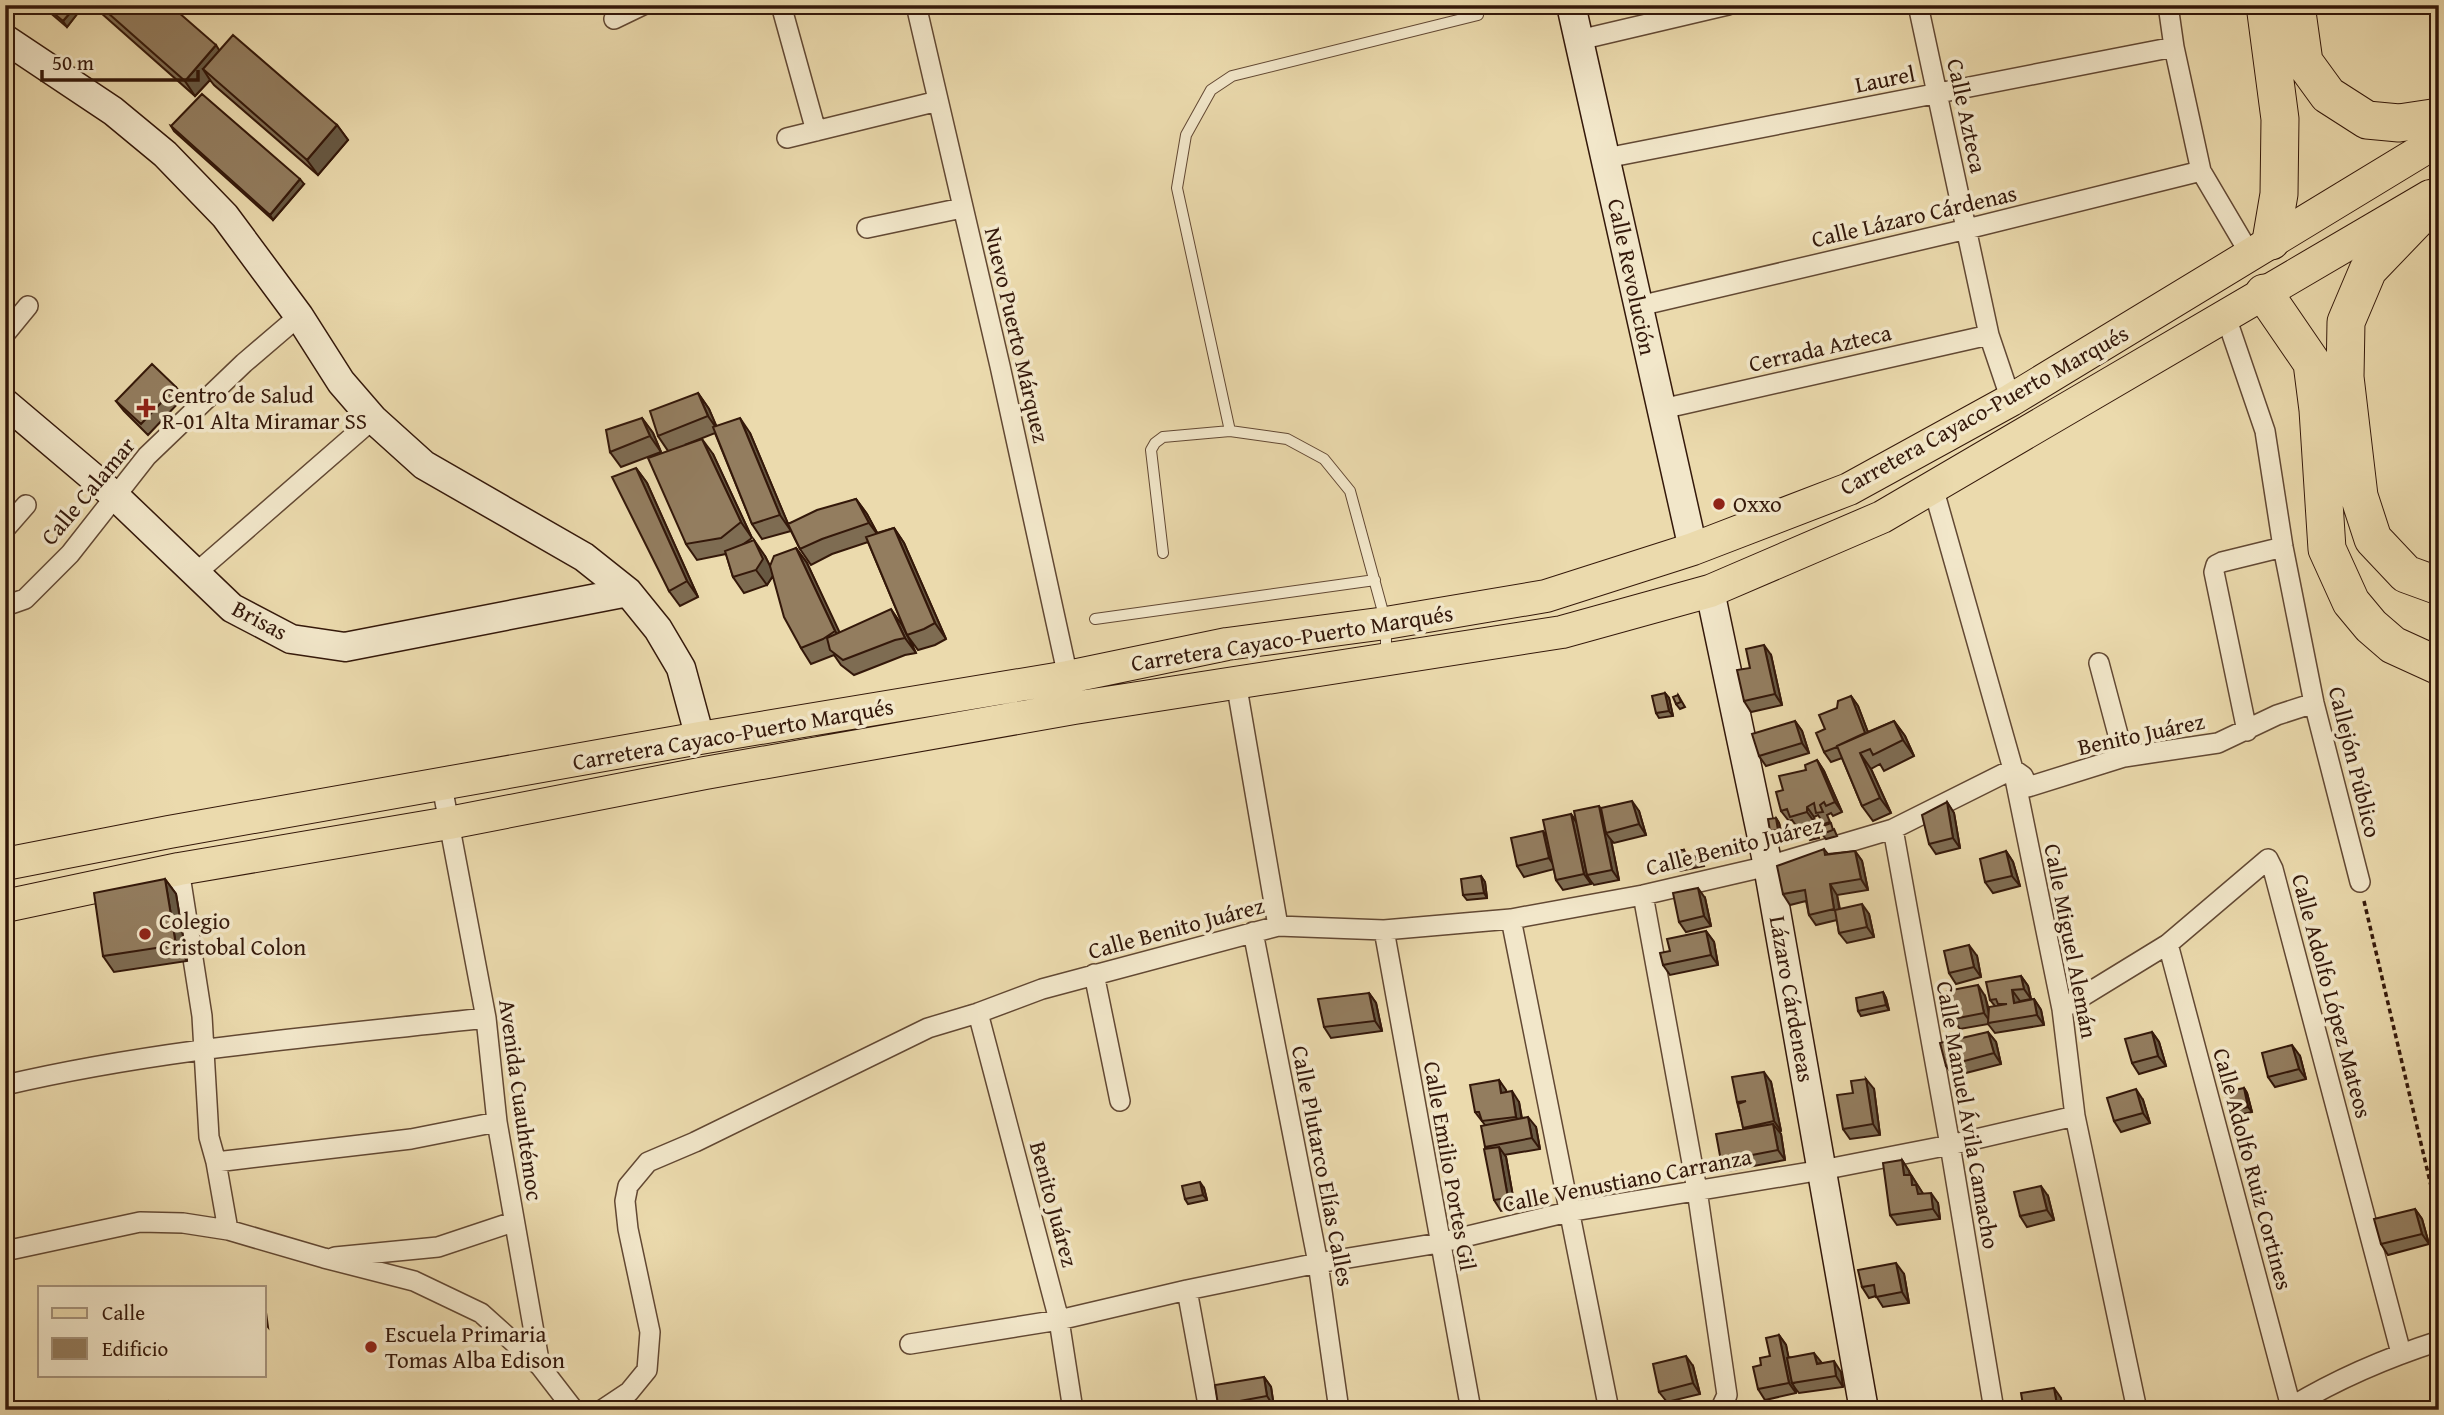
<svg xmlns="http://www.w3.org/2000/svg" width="2444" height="1415" font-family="'Gentium Book Plus',serif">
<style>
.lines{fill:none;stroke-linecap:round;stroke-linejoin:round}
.lane-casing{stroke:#624833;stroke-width:12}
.street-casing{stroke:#624833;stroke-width:22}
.secondary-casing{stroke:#34180a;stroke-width:31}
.primary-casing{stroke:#34180a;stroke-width:34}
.highway-casing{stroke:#34180a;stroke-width:39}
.path{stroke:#34180a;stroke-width:3.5;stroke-dasharray:5 3.5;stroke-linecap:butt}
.lane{stroke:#f2e7ca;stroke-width:10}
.street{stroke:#f2e7ca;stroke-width:19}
.secondary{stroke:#f2e7ca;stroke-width:28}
.primary{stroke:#ebdaad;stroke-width:32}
.highway{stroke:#ebdaad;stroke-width:37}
.wall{fill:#7e6c52;stroke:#34180a;stroke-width:2}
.shaded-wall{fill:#675842;stroke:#34180a;stroke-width:2}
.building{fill:#937d5f;stroke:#34180a;stroke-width:2}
.poi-dot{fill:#8f2418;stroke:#f2e7ca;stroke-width:2.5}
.labels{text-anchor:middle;stroke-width:7;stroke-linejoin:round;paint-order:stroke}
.street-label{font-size:23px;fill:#34180a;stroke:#f2e7ca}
.poi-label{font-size:23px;fill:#34180a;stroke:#f2e7ca;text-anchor:start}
</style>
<rect width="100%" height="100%" fill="#ebdaad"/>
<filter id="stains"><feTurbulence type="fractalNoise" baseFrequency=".00286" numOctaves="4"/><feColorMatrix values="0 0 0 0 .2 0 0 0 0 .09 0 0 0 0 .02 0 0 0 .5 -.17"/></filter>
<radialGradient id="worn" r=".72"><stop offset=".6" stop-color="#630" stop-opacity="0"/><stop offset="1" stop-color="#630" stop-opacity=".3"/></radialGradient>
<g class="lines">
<defs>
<path id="lane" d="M1230,431L1177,188L1186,135L1211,90L1232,76L1478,15
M1163,553L1151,450L1155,443L1163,437L1230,431L1287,439L1324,459L1350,491L1386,623V654
M1095,619L1375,580"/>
<path id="street" d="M781,5L816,131
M916,5L1000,366L1068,677
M1918,5L1989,335L2011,400
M2168,5L2174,47L2201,171L2250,254
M614,19L643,5
M1579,40L1728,5
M787,138L938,101
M1606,158L2174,47
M867,228L962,208
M1639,306L1967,229L2201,171
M2226,317L2265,431L2283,547L2314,703L2360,882
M5,334L28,306
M1662,409L1989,335
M1933,487L2013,769L2062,1009L2075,1116L2137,1410
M5,529L26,505
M196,573L373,419
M5,606L25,599L70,554L147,456L244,363L299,316
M2099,663L2124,757
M1236,682L1278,926
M2247,731L2214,572L2216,565L2222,562L2283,547
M442,786L486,1018L497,1122L540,1366L574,1410
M1893,829L1950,1145L1994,1410
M179,869L202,1016L209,1137L216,1162L228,1230
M1643,895L1697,1190L1727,1395L1720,1410
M1511,919L1609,1410
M1384,930L1471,1410
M1253,932L1318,1263L1339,1410
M2168,944L2291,1407
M1094,974L1120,1101
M2062,1009L2168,944L2268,859L2273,869L2401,1353
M978,1013L1059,1320L1073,1410
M5,1085C163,1048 326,1036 486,1018
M216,1162L411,1139L497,1122
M5,1251L140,1222L183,1223L228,1230L324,1258L414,1281L481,1313L540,1366
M335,1257L438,1247L513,1222
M1187,1290L1209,1410
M910,1344L1059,1320L1187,1290L1318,1263L1439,1243L1568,1212L1822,1170L1950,1145L2075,1116
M602,1410L629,1392L647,1370L650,1332L628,1229L625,1201L628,1186L648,1162L695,1142L928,1028L978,1013L1042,989L1278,926L1384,930L1511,919L1643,895L1768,866L1893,829L2013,769L2023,776L2028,787L2124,757L2218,743L2277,715L2314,703
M2286,1410C2333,1381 2386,1358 2439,1341"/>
<path id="secondary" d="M1571,5L1693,549
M5,39L113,111L165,154L225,216L299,316L341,382L373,419L424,465L584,557L628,592L658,629L681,668L700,738
M5,403L115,496L232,608L291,639L345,647L628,592
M1710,591L1768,866L1864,1410"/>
<path id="primary" d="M5,864L169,832L700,738L1068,677L1227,644L1386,623L1546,596L1693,549L1849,489L2011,400L2439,140
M5,906L179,869L449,823L705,773L1074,708L1562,632L1710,591L1882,517L2430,196"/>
<path id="highway" d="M2265,5L2280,119L2279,194L2271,241
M2296,5L2304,62L2328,95L2367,120L2399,123L2439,117
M2439,196L2368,270L2346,322L2345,377L2359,496L2373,539L2406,574L2439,586
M2264,293L2312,363L2318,410L2327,549L2351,602L2371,626L2393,645L2439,666"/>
</defs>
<!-- lane casing -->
<use href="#lane" class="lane-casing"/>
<!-- street casing -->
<use href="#street" class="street-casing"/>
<!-- secondary casing -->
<use href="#secondary" class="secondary-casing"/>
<!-- primary casing -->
<use href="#primary" class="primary-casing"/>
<!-- highway casing -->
<use href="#highway" class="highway-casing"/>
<!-- path -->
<path class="path" d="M2364,901L2439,1220"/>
<!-- lane -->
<use href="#lane" class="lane"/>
<!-- street -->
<use href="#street" class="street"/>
<!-- secondary -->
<use href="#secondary" class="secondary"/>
<!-- primary -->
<use href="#primary" class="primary"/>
<!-- highway -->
<use href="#highway" class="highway"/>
</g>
<!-- wall -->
<path class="wall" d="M41,5H84L67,27Z
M92,5H170L219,51L337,125L348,140L318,175L214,85L210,80L195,96Z
M171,126L304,184L273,220L174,131Z
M176,387L184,397L148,435L124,411L116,401Z
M698,393L709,409L716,426L750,433L788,524L856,499L867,514L877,533L894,528L904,543L946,639L935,645L918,650L907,635L868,542L832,554L811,565L800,549L791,531L762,539L752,524L715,433L687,444L713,454L752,538L742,545L765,556L771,568L796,548L807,563L839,633L902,625L916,653L905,655L854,675L841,665L834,655L811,664L801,648L773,576L767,585L744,593L733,577L726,554L697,560L686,544L668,451L658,436Z
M642,418L653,433L661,452L621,467L610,452Z
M636,468L647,483L698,597L680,606L669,591Z
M1771,655L1782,705L1751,712L1744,701L1750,668Z
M1665,693L1669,698L1673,716L1659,718L1656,713Z
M1678,695L1685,707L1680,709L1676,704Z
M1851,696L1858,706L1868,732L1894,721L1905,736L1914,756L1884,771L1880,764L1871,769L1891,813L1873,821L1862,806L1842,758L1831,762L1824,752L1837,708Z
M1795,721L1802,731L1809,753L1766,766L1759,756Z
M1817,760L1824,771L1842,812L1833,816L1831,813L1827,815L1830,822L1824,824L1818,815L1814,817L1815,823L1797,827L1792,820L1789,821L1781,811L1783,790Z
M1947,802L1954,813L1960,848L1936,854L1929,844Z
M1602,810L1639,811L1646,835L1614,843L1611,840L1619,880L1594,885L1590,880L1591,884L1563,890L1556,880L1554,869L1524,877L1517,866L1546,836L1571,814L1576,821Z
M1776,818L1779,823L1782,835L1774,837L1770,831Z
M1814,827L1818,832L1819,838L1810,840L1807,835Z
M1834,829L1837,836L1826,839L1822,834Z
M1824,849L1828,854L1855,851L1862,861L1868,890L1837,895L1840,909L1869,914L1874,937L1847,943L1839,933L1837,920L1816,925L1809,915L1806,901L1790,905L1783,894Z
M1684,850L1688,858L1699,856L1702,861L1704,866L1680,871L1676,865Z
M2006,851L2013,862L2020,886L1993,893L1985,882Z
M1481,876L1485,882L1487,898L1467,900L1463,895Z
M165,879L176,894L187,961L114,972L103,956Z
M1705,898L1711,926L1686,932L1679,922Z
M1706,931L1714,942L1718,965L1670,975L1663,965L1670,951Z
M1977,956L1981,977L1956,984L1949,973Z
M2021,976L2028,986L2031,999L2020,1001V1002L2034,999L2041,1010L2044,1025L1995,1033L1988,1024L1960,1029L1953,1019L1985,996L1989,1010L1995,1006L1990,1000Z
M1883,992L1886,998L1889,1010L1861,1016L1858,1011Z
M1369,993L1376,1003L1382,1031L1331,1038L1324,1027Z
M1988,1032L1996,1042L2001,1064L1954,1076L1946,1066Z
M2152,1032L2159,1042L2166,1066L2139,1074L2132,1063Z
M2300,1056L2306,1079L2275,1087L2268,1077Z
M1499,1080L1506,1092L1519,1102L1522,1118L1536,1127L1540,1149L1504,1155L1506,1157L1515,1208L1501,1211L1494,1200L1487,1149L1485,1147V1125L1475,1112Z
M1771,1082L1781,1131L1779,1132L1781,1134L1785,1160L1728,1171L1721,1161L1744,1129L1737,1102Z
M2244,1088L2247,1093L2252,1112L2233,1116L2230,1111Z
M1874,1089L1880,1135L1850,1139L1843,1129L1853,1093Z
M2143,1100L2150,1123L2121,1132L2114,1121Z
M1902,1160L1923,1194L1938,1203L1940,1219L1897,1225L1890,1215Z
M1204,1188L1207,1200L1188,1204L1185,1199Z
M2048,1196L2054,1220L2027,1227L2020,1216Z
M2415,1209L2422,1219L2429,1244L2388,1255L2381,1244Z
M1904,1274L1909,1303L1883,1307L1876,1296L1869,1298L1862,1287Z
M1779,1335L1786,1345L1788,1357L1822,1363L1841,1372L1843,1387L1799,1393L1795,1388L1796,1393L1765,1400L1758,1389L1761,1365L1770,1356Z
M1693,1366L1700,1394L1667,1402L1659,1392Z
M1264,1377L1271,1387L1274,1407L1256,1410H1222L1218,1405Z"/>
<!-- shaded-wall -->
<path class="shaded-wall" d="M77,5H84L67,27L63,21Z
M216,45L226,61L203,69L210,80L195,96L185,81Z
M337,125L348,140L318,175L307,160Z
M300,179L304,184L273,220L270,215Z
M698,393L709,409L719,432L708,416Z
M642,418L653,433L661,452L650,436Z
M740,418L750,433L791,531L780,515Z
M702,439L713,454L752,538L741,522Z
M636,468L647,483L698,597L687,581Z
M856,499L867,514L880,538L869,523Z
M894,528L904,543L946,639L935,623Z
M754,540L765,556L774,574L767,585L756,570Z
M796,548L807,563L846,646L835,631Z
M891,609L902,625L916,653L905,638Z
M1764,645L1771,655L1782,705L1775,694Z
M1665,693L1669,698L1673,716L1669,711Z
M1851,696L1858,706L1873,746L1866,736Z
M1795,721L1802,731L1809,753L1802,743Z
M1894,721L1905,736L1914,756L1903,740Z
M1860,753L1871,769L1891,813L1880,798Z
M1817,760L1824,771L1842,812L1835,802Z
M1632,801L1639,811L1646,835L1639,824Z
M1947,802L1954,813L1960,848L1953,838Z
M1599,806L1607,817L1606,833L1611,840L1619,880L1612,870Z
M1807,807L1814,817L1815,823L1807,812Z
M1571,814L1578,825L1587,875L1590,880L1591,884L1584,874Z
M1776,818L1779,823L1782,835L1778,830Z
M1543,831L1550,841L1556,869L1549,858Z
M1855,851L1862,861L1868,890L1861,879Z
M2006,851L2013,862L2020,886L2012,876Z
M1481,876L1485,882L1487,898L1484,893Z
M165,879L176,894L187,961L176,945Z
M1830,884L1837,895L1841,919L1834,909Z
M1698,888L1705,898L1711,926L1704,916Z
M1862,904L1869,914L1874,937L1867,927Z
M1706,931L1714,942L1718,965L1711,955Z
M1969,945L1977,956L1981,977L1974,967Z
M2021,976L2028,986L2031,999L2024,989Z
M1978,985L1985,996L1991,1023L1984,1013Z
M2012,990L2020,1001L2021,1013L2014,1003Z
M1883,992L1886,998L1889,1010L1886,1005Z
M1369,993L1376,1003L1382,1031L1375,1021Z
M2034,999L2041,1010L2044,1025L2037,1015Z
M1988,1032L1996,1042L2001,1064L1994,1053Z
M2152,1032L2159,1042L2166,1066L2158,1056Z
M2292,1045L2300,1056L2306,1079L2299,1069Z
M1764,1072L1771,1082L1781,1131L1774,1121Z
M1866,1079L1874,1089L1880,1135L1873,1124Z
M1499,1080L1506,1090L1508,1104L1501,1093Z
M2244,1088L2247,1093L2252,1112L2248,1107Z
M2136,1089L2143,1100L2150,1123L2143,1113Z
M1512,1091L1519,1102L1523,1128L1516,1117Z
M1528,1117L1536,1127L1540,1149L1532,1138Z
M1773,1124L1781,1134L1785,1160L1778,1150Z
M1499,1147L1506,1157L1515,1208L1508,1198Z
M1902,1160L1909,1171L1912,1186L1904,1175Z
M1911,1175L1924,1195L1925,1205L1912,1185Z
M1200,1182L1204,1188L1207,1200L1203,1195Z
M2041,1186L2048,1196L2054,1220L2047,1210Z
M1931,1193L1938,1203L1940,1219L1933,1209Z
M2415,1209L2422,1219L2429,1244L2422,1234Z
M1896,1263L1904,1274L1909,1303L1902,1292Z
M264,1305H265L268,1327L264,1322Z
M1779,1335L1786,1345L1794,1383H1792L1795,1388L1796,1393L1789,1383Z
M1814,1353L1822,1363L1817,1364Z
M1686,1356L1693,1366L1700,1394L1693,1383Z
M1834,1361L1841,1372L1843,1387L1836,1376Z
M1264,1377L1271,1387L1274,1407L1267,1396Z
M2054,1388L2061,1398L2063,1410H2058Z"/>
<!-- building -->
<path class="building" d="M44,5H77L63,21Z
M99,5H170L216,45L185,81Z
M233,35L337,125L307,160L203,69Z
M202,94L300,179L270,215L171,126Z
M152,364L176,387L141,424L116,401Z
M698,393L708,416L658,436L650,411Z
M642,418L650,436L610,452L606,430Z
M740,418L780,515L752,524L713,427Z
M702,439L741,522L721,538L686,544L648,458Z
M636,468L687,581L669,591L612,477Z
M856,499L869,523L822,539L800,549L788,524L817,510Z
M894,528L935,623L924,629L907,635L866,537Z
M754,540L763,559L756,570L733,577L725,551Z
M796,548L835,631L823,639L801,648L784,617L770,566L774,556Z
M891,609L905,638L895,640L843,660L830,650L827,638Z
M1764,645L1775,694L1744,701L1737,670L1750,668L1746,649Z
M1665,693L1669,711L1656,713L1652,696Z
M1678,695L1681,702L1676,704L1673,697Z
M1851,696L1865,733L1837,746V747L1824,752L1816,733L1825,729L1819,715L1837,708L1838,701Z
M1795,721L1802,743L1759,756L1752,734Z
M1894,721L1903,740L1873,755L1870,749L1860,753L1880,798L1862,806L1837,746Z
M1817,760L1835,802L1826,806L1824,802L1820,805L1823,812L1816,813L1814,803L1807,807V812L1790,817L1787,809L1781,811L1776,792L1783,790L1779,776L1806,770L1805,765Z
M1632,801L1639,824L1606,833L1601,808Z
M1947,802L1953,838L1929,844L1922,815Z
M1599,806L1612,870L1587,875L1574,811Z
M1571,814L1584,874L1556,880L1543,820Z
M1776,818L1778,830L1770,831L1768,819Z
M1831,823L1833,830L1822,834L1820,827Z
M1814,827L1815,833L1807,835L1805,829Z
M1543,831L1549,858L1517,866L1511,838Z
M1824,849L1825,855L1855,851L1861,879L1830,884L1834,909L1809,915L1805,890L1783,894L1777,866Z
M1673,850H1684L1686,858L1699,856L1700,861L1676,865Z
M2006,851L2012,876L1985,882L1980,859Z
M1481,876L1484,893L1463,895L1461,879Z
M165,879L176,945L103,956L94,893Z
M1698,888L1704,916L1679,922L1673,893Z
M1862,904L1867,927L1839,933L1835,910Z
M1706,931L1711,955L1663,965L1660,953L1670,951L1667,939Z
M1969,945L1974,967L1949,973L1944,951Z
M2021,976L2024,989L2012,990L2014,1003L2034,999L2037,1015L1988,1023L1989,1007L2007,1004H1998L1996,999L1990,1000L1986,982Z
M1978,985L1984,1013L1953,1019L1947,991Z
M1883,992L1886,1005L1858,1011L1856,998Z
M1369,993L1375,1021L1324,1027L1318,999Z
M1988,1032L1994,1053L1946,1066L1940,1043Z
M2152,1032L2158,1056L2132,1063L2125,1039Z
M2292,1045L2299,1069L2268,1077L2262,1053Z
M1764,1072L1774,1121L1743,1128L1738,1104L1746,1101L1737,1102L1732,1077Z
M1866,1079L1873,1124L1843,1129L1837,1095L1853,1093L1851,1081Z
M1499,1080L1501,1093L1512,1091L1516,1117L1482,1121L1479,1112H1475L1470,1085Z
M2244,1088L2248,1107L2230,1111L2225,1092Z
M2136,1089L2143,1113L2114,1121L2107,1098Z
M1528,1117L1532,1138L1485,1147L1481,1126Z
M1773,1124L1778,1150L1721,1161L1716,1134Z
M1499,1147L1508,1198L1494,1200L1484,1149Z
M1902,1160L1904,1175H1911L1912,1185H1916L1918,1194L1931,1193L1933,1209L1890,1215L1883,1163Z
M1200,1182L1203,1195L1185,1199L1182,1186Z
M2041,1186L2047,1210L2020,1216L2014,1192Z
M2415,1209L2422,1234L2381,1244L2374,1219Z
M1896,1263L1902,1292L1876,1297L1874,1285L1862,1287L1858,1270Z
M1779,1335L1789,1383L1758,1389L1753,1367L1761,1365L1760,1358L1770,1356L1766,1338Z
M1814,1353L1817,1364L1834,1361L1836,1376L1792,1383L1787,1358Z
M1686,1356L1693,1383L1659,1392L1653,1364Z
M1264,1377L1267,1396L1218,1405L1215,1385Z
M2054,1388L2058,1410H2007V1408L2023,1405L2021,1393Z
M168,1401L171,1410H140Z"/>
<!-- markers -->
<g class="poi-dot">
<path d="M142.5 397.5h7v7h7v7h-7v7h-7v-7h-7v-7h7z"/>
<circle cx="1719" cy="504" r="7"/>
<circle cx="145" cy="934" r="7"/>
<circle cx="371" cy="1347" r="7"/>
</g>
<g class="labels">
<!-- street labels -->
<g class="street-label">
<text transform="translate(1885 79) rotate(-11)" y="8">Laurel</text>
<text transform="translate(1967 116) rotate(78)" y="8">Calle Azteca</text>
<text transform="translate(1914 216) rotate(-13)" y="8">Calle Lázaro Cárdenas</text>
<text transform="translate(1632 277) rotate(78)" y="8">Calle Revolución</text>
<text transform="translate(1017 335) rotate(77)" y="8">Nuevo Puerto Márquez</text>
<text transform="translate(1820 348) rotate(-13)" y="8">Cerrada Azteca</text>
<text transform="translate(1984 410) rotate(-29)" y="8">Carretera Cayaco-Puerto Marqués</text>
<text transform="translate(88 491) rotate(-50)" y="8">Calle Calamar</text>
<text transform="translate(260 620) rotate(28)" y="8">Brisas</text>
<text transform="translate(1292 638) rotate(-9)" y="8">Carretera Cayaco-Puerto Marqués</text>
<text transform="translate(733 734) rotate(-10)" y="8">Carretera Cayaco-Puerto Marqués</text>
<text transform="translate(2141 734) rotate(-12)" y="8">Benito Juárez</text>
<text transform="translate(2355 762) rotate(76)" y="8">Callejón Público</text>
<text transform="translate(1734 846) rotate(-14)" y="8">Calle Benito Juárez</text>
<text transform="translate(1176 928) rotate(-15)" y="8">Calle Benito Juárez</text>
<text transform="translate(2071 941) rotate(79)" y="8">Calle Miguel Alemán</text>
<text transform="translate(2332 996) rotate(75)" y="8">Calle Adolfo López Mateos</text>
<text transform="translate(1792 999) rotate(80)" y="8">Lázaro Cárdeneas</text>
<text transform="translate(521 1100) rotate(82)" y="8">Avenida Cuauhtémoc</text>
<text transform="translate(1968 1115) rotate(80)" y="8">Calle Manuel Ávila Camacho</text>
<text transform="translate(1323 1166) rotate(79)" y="8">Calle Plutarco Elías Calles</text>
<text transform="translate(1450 1166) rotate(80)" y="8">Calle Emilio Portes Gil</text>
<text transform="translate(2253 1169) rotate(75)" y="8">Calle Adolfo Ruiz Cortines</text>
<text transform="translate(1627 1180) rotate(-11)" y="8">Calle Venustiano Carranza</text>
<text transform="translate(1054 1204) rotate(75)" y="8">Benito Juárez</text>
</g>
<!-- poi labels -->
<g class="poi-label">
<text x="162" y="403">Centro de Salud<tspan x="162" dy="26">R-01 Alta Miramar SS</tspan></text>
<text x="1733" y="512">Oxxo</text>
<text x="159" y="929">Colegio<tspan x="159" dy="26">Cristobal Colon</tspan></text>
<text x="385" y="1342">Escuela Primaria<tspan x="385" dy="26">Tomas Alba Edison</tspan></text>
</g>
</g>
<!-- margin -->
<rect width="2444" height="1415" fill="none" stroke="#ebdaad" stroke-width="28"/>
<rect x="7" y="7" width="2430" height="1401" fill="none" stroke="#34180a" stroke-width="3.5"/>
<rect x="14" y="14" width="2416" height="1387" fill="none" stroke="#34180a" stroke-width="2"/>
<!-- legend -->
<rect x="38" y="1286" width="228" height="91" fill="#f2e7ca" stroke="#a6947d" stroke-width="2"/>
<rect x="52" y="1308" width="35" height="10" fill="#ebdaad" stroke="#a6947d" stroke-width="2"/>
<text x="102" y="1320" font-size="21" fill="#34180a">Calle</text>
<rect x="52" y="1338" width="35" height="21" fill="#937d5f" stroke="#a6947d" stroke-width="2"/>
<text x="102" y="1356" font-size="21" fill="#34180a">Edificio</text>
<!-- scale -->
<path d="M42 70v10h156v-10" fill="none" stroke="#34180a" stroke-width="3.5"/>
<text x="52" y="70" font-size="21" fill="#34180a" stroke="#f2e7ca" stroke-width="5" paint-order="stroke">50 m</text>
<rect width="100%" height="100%" filter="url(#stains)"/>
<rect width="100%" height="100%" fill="url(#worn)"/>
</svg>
